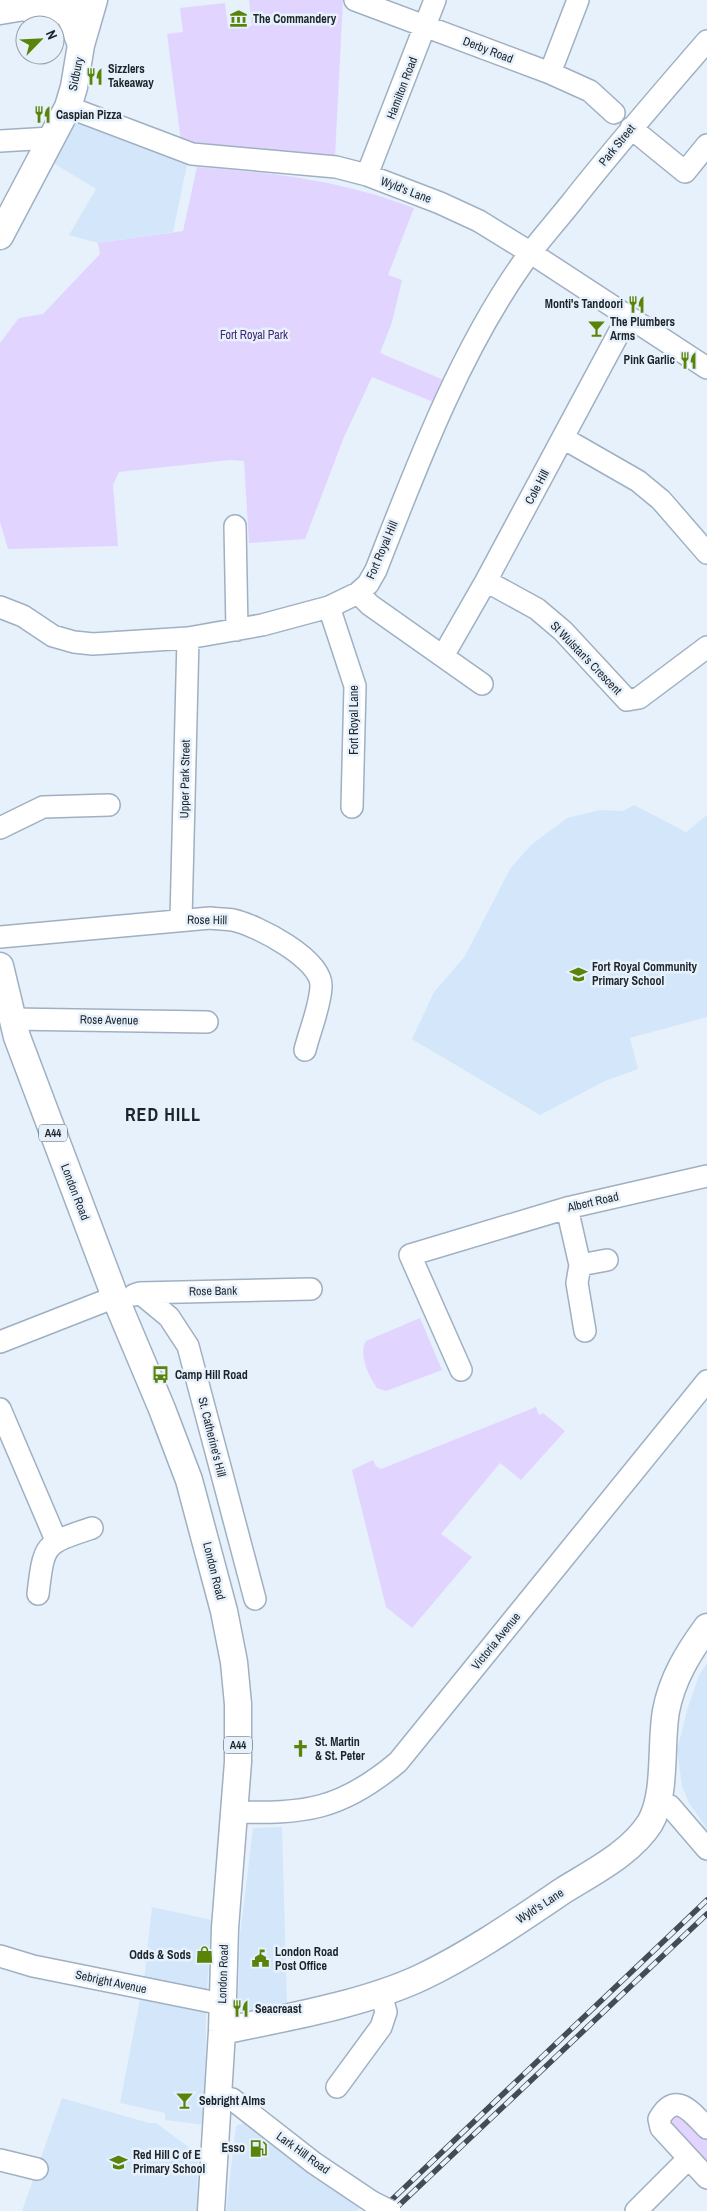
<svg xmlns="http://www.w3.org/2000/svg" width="707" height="2211" font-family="'Archivo Narrow',sans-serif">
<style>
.built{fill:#d4e7fa}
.green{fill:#e1d4ff}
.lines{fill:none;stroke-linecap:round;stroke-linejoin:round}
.minor-casing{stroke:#9fb0c2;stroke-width:24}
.major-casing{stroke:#9fb0c2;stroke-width:29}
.minor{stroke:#fff;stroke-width:21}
.major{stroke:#fff;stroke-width:26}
.rail-casing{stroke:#444b52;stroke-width:5.5}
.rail{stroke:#e6f1fc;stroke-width:4;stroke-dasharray:11;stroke-linecap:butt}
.minor-bridge-casing{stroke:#9fb0c2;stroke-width:24;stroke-linecap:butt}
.minor-bridge{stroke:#fff;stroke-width:21}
.labels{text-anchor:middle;stroke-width:5;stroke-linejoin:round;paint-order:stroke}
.shield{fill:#e6f1fc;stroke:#596269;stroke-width:1}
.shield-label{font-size:11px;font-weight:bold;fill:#1d242a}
.poi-label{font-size:12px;font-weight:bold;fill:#1d242a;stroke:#e6f1fc;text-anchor:start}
.street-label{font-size:12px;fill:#1d242a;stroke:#e6f1fc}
.park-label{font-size:12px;fill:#452475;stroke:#e6f1fc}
.district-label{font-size:18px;font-weight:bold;letter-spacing:1px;fill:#1d242a;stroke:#e6f1fc}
</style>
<rect width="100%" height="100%" fill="#e6f1fc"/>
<!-- built -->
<path class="built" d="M75,116L188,160L173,232L98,243L69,235L96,189L50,161Z
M634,805L686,832L707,815V1017L630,1038L638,1069L605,1081L540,1115L412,1039L434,992L465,956L510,869L531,845L567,818L600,810L623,811Z
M707,1663V1829L689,1803L682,1786L677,1750L688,1707L699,1675Z
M282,1827L287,2006L245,2016L240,2012L238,2003L240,1935L253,1828Z
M152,1907L212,1920L207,1989L144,1980Z
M140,1999L206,2012L205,2125L165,2120V2113L120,2103Z
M62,2098L149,2123H156L198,2154L197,2211H22Z
M250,2120L366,2203L357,2211H226L236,2126Z"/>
<!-- green -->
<path class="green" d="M249,0H343L335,157L181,141L167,34L183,32L180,8L225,3L228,28L252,26Z
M197,167C276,173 339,180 414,208L388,275L402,280L392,322L380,353L446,381L436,403L372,377L344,437L305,539L249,543L244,461L230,460L119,472L113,485L118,546L8,549L0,522V343L19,318L43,314L100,254L98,243L183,231Z
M420,1318L442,1370L386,1391L377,1388C369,1377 358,1354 366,1341Z
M536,1407L539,1415L543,1413L565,1431L521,1480L500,1463L441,1534L472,1557L412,1628L386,1607L352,1470L373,1460L376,1466L381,1469Z
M677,2107L707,2134V2170L666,2125Z"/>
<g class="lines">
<defs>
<path id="minor" d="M355,0L550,73L590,91L614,113
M550,73L578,0
M68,107L192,154L336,167L367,175L440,203L479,221L531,253L707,368
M631,128L685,172L707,145
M0,141L51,138
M367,175L435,0
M563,438L638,481L661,500L707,553
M235,526L237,630
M486,581L537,609L563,631L627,700L639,698L707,647
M358,593L370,605L482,684
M0,607L23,616L53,636L74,642L93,644L188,638L262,625L329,607L358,593L368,584L376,570C416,468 458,355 522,264C537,243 555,223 571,203C615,147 661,94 707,41
M329,607L355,686L352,807
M443,656L486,581L628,316
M0,828L43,807L109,805
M181,919L188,638
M0,937L210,918C218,919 226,919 233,920C256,925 323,959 321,987C320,1007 310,1030 305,1050
M11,1019L207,1022
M567,1208L580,1265L577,1283L585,1331
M580,1265L607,1260
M140,1293L169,1317L188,1346L255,1599
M134,1295L140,1293L311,1289
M0,1342L115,1297
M461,1370L410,1255L567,1208L707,1176
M0,1409L56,1540
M38,1594C44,1543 44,1544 92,1528
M658,1802L670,1806L707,1849
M233,1812C305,1814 341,1810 398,1762L707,1381
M0,1956L33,1966L222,2004
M337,2087L381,2027L386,2012L381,1994
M217,2096L232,2099L314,2163L372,2202
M707,2128C691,2112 676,2090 659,2119L661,2128L707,2178
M0,2160L37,2169
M636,2211L688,2159"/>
<path id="major" d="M70,0L72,21L81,45
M24,7L38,12L69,10
M0,11L24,7L38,0
M0,236L68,107L74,87L81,45L94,0
M0,966L17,1037L117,1302L162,1409L189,1480L224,1611L234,1662L238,1704V1762L225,1928L222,2031L211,2211
M222,2031C284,2018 365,2004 422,1977C472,1953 518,1921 564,1890C593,1872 631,1853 650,1823C667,1794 660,1745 666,1711C672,1679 688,1653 707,1627"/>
</defs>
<!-- minor casing -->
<use href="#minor" class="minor-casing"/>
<!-- major casing -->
<use href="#major" class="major-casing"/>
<!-- minor -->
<use href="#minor" class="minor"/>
<!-- major -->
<use href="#major" class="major"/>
<defs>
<path id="rail" d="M380,2211L707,1900
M393,2211L707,1914"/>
</defs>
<!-- rail casing -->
<use href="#rail" class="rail-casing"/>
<!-- rail -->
<use href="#rail" class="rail"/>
<defs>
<path id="minor-bridge" d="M372,2202L390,2211"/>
</defs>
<!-- minor-bridge casing -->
<use href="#minor-bridge" class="minor-bridge-casing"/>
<!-- minor-bridge -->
<use href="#minor-bridge" class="minor-bridge"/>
</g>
<!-- icons -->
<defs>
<symbol id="museum-bare" viewBox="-9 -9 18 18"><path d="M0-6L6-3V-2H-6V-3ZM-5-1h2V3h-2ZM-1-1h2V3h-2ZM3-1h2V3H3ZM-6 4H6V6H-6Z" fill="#5a830a" stroke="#e6f1fc" stroke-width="2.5" paint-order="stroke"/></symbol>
<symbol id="restaurant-bare" viewBox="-9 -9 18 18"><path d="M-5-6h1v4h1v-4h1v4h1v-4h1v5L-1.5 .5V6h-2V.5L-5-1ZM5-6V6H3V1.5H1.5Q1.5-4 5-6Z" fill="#5a830a" stroke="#e6f1fc" stroke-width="2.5" paint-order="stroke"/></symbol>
<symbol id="bar-bare" viewBox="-9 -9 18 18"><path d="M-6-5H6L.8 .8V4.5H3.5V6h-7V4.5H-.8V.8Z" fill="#5a830a" stroke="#e6f1fc" stroke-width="2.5" paint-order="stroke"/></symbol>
<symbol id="school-bare" viewBox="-9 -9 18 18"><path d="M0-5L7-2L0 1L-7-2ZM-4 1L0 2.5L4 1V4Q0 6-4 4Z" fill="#5a830a" stroke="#e6f1fc" stroke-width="2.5" paint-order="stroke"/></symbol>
<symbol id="bus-bare" viewBox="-9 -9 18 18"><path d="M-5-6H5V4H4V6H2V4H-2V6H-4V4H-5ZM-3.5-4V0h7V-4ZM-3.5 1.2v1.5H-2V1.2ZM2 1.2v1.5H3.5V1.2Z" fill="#5a830a" stroke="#e6f1fc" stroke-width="2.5" paint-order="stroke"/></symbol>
<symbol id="church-bare" viewBox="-9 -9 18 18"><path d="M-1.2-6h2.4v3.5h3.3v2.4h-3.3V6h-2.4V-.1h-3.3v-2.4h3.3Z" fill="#5a830a" stroke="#e6f1fc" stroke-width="2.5" paint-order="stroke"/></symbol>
<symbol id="shop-bare" viewBox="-9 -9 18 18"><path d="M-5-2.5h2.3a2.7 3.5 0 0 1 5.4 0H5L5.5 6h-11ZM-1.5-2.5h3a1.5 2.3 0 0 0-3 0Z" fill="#5a830a" stroke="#e6f1fc" stroke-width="2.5" paint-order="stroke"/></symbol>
<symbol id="civic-bare" viewBox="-9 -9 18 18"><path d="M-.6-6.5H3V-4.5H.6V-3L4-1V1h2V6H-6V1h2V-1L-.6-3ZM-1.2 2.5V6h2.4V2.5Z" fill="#5a830a" stroke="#e6f1fc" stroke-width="2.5" paint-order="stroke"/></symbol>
<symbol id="fuel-bare" viewBox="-9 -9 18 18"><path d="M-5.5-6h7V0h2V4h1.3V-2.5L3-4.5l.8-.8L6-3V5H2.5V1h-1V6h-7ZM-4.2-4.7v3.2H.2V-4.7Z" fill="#5a830a" stroke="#e6f1fc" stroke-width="2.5" paint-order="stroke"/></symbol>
</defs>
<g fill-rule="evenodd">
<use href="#museum-bare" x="226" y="6" width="25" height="25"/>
<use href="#restaurant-bare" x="82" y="64" width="25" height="25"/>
<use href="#restaurant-bare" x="30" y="102" width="25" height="25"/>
<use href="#restaurant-bare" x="624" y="292" width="25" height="25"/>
<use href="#bar-bare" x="584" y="316" width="25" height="25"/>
<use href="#restaurant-bare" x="676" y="348" width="25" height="25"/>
<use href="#school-bare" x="566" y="962" width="25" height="25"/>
<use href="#bus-bare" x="148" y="1362" width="25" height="25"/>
<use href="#church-bare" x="288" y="1736" width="25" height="25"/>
<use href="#shop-bare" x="192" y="1942" width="25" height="25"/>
<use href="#civic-bare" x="248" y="1946" width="25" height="25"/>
<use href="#restaurant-bare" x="228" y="1996" width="25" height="25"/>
<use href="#bar-bare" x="172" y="2088" width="25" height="25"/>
<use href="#fuel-bare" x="246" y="2136" width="25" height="25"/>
<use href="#school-bare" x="106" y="2150" width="25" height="25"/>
</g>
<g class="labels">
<!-- shield labels -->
<g class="shield">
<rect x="39" y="1124.5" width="28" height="17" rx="4"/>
<rect x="224" y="1736.5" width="28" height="17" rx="4"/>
</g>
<g class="shield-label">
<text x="53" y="1137">A44</text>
<text x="238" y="1749">A44</text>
</g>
<!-- poi labels -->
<g class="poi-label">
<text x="253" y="23">The Commandery</text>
<text x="108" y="73">Sizzlers<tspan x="108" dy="14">Takeaway</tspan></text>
<text x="56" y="119">Caspian Pizza</text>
<text x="623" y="308" text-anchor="end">Monti's Tandoori</text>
<text x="610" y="326">The Plumbers<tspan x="610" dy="14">Arms</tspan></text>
<text x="675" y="364" text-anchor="end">Pink Garlic</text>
<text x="592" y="971">Fort Royal Community<tspan x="592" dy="14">Primary School</tspan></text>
<text x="175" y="1379">Camp Hill Road</text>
<text x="315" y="1746">St. Martin<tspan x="315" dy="14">&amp; St. Peter</tspan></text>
<text x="275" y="1956">London Road<tspan x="275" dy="14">Post Office</tspan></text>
<text x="191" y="1959" text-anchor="end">Odds &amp; Sods</text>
<text x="255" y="2013">Seacreast</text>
<text x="199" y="2105">Sebright Alms</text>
<text x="245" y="2152" text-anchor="end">Esso</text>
<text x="133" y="2159">Red Hill C of E<tspan x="133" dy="14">Primary School</tspan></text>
</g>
<!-- street labels -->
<g class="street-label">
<text transform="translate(488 50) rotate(21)" y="4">Derby Road</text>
<text transform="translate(76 74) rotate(-78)" y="4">Sidbury</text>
<text transform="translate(402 88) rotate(-69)" y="4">Hamilton Road</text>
<text transform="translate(617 145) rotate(-51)" y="4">Park Street</text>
<text transform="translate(406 190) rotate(21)" y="4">Wyld's Lane</text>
<text transform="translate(537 487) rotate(-62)" y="4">Cole Hill</text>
<text transform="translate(382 550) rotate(-67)" y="4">Fort Royal Hill</text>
<text transform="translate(586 658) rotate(46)" y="4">St Wulstan's Crescent</text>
<text transform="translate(354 720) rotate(-90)" y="4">Fort Royal Lane</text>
<text transform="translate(185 779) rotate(-89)" y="4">Upper Park Street</text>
<text transform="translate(207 920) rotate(1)" y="4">Rose Hill</text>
<text transform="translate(109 1020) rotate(1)" y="4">Rose Avenue</text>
<text transform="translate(75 1192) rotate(69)" y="4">London Road</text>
<text transform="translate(593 1202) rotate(-13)" y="4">Albert Road</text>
<text transform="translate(213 1291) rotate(-1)" y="4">Rose Bank</text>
<text transform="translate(212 1437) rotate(76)" y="4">St. Catherine's Hill</text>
<text transform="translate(214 1571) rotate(76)" y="4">London Road</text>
<text transform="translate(496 1641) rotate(-51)" y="4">Victoria Avenue</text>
<text transform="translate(540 1906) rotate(-33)" y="4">Wyld's Lane</text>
<text transform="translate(223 1974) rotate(-88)" y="4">London Road</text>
<text transform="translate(111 1982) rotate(12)" y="4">Sebright Avenue</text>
<text transform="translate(303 2153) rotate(36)" y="4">Lark Hill Road</text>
</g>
<!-- park labels -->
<g class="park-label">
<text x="254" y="339">Fort Royal Park</text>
</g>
<!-- district labels -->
<g class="district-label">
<text x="163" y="1121">RED HILL</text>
</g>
</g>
<!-- north arrow -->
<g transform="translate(40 40) rotate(66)"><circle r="24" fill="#e6f1fc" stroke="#969fa8"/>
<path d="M0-4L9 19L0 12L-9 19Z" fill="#5a830a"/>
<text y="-8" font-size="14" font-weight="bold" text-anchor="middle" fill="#1d242a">N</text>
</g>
</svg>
